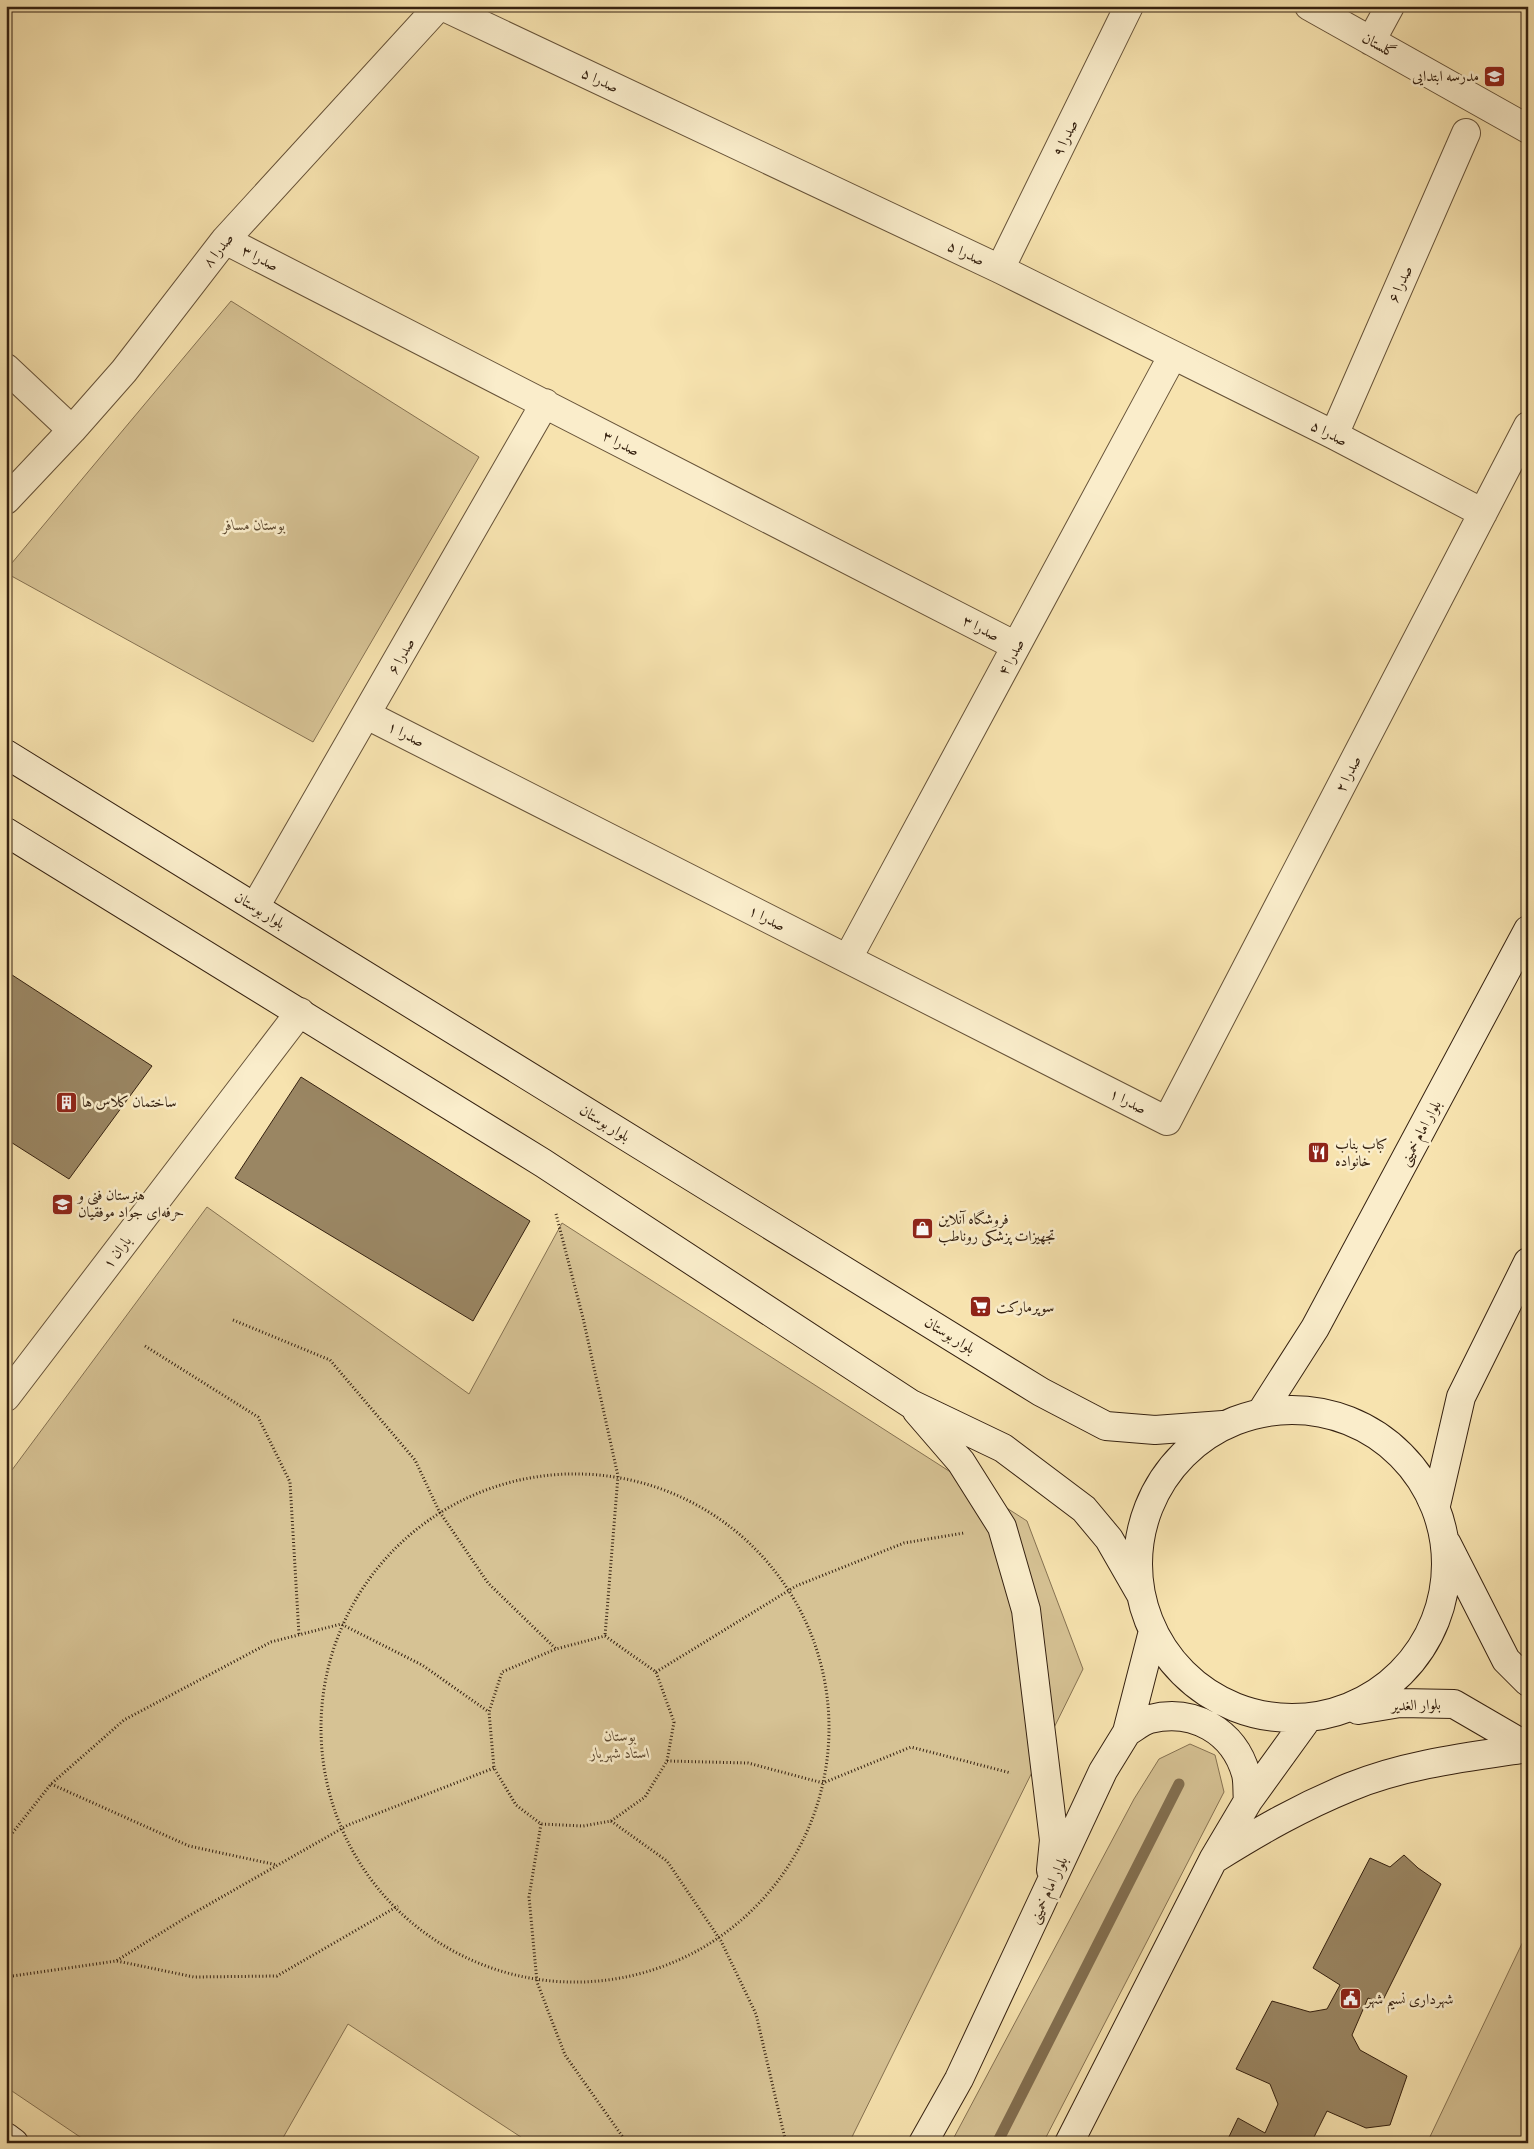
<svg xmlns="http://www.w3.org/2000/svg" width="1534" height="2149" font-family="'Sorts Mill Goudy',Amiri,serif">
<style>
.green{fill:#d6c294;stroke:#867252}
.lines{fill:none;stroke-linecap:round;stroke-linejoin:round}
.stream{stroke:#826e4f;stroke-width:11}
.building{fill:#9a8663;stroke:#352110}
.street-casing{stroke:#665238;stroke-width:30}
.secondary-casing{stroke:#352110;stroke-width:30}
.path{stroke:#352110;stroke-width:3;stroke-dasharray:1 2.5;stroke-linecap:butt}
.street{stroke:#faedcb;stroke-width:28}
.secondary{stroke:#faedcb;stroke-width:28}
.labels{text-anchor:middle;stroke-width:5;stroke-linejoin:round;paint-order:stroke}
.street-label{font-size:15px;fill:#352110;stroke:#faedcb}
.poi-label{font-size:15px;fill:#352110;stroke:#faedcb;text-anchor:start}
.park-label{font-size:15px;font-style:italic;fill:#5d4931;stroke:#faedcb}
</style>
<rect width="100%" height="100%" fill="#f7e3af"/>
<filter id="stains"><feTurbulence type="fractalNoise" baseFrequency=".004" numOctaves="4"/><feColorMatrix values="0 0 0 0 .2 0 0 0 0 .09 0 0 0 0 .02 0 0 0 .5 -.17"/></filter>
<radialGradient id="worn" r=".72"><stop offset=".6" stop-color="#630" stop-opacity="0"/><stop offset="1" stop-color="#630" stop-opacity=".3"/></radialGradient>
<!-- green -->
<path class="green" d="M231,301L479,457L313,742L6,573V570Z
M207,1207L469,1394L562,1223L1027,1521L1083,1669L849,2143H530L348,2024L280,2143H89L6,2087V1821L11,1814L6,1810V1478Z
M1190,1744L1215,1755L1224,1792L1043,2143H951L1134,1799L1159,1759Z
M1528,1931V2143H1427Z"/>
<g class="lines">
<!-- stream -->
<path class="stream" d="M997,2143L1179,1784"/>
</g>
<!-- building -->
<path class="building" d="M6,971L152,1066L69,1179L6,1139Z
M301,1077L530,1221L473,1321L235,1178Z
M1404,1855L1418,1868L1441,1884L1381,2004L1368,1998L1352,2035L1360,2050L1407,2076L1390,2125L1366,2128L1327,2111L1311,2143H1226L1238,2118L1265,2133L1278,2104L1270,2084L1236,2069L1272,2001L1310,2012L1327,2009L1340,1985L1313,1968L1370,1858L1390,1867Z"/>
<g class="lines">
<defs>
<path id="street" d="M442,6L1000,269L1334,435L1483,513
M1309,6L1528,129
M1371,41L1390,6
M225,240L1016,646
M1000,269L1129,6
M6,368L72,430
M1334,435L1466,133
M6,500L72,430L124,371L225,240L439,6
M367,715L1167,1121L1528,426
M255,907L545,403
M848,958L1173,355
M6,1397L300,1012"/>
<path id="secondary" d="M6,754L1041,1392L1106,1426L1155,1430L1223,1425
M6,832L543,1163L911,1404L1003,1448L1084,1509L1109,1539L1140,1593
M1138 1564a154 154 0 1 1 308 0a154 154 0 1 1-308 0Z
M917,1411L961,1462L1002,1527L1026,1610L1054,1840L1051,1870
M1262,1411L1315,1328L1528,930
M1436,1505L1461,1397L1528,1262
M1447,1544L1506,1660L1528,1682
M1358,1710L1400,1703L1454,1704L1528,1747
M1127,1732C1134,1728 1142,1721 1150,1719C1193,1708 1234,1731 1246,1774C1248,1782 1247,1792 1248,1801
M1216,1858C1261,1830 1301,1807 1350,1787C1406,1764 1468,1757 1528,1748
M6,2137L14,2143
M923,2143L959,2079L1103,1771L1127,1732L1153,1631
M1069,2143L1213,1860L1248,1801L1308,1718"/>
</defs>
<!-- street casing -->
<use href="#street" class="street-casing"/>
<!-- secondary casing -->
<use href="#secondary" class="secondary-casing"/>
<!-- path -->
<path class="path" d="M556,1214L583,1318L618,1476L605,1636
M233,1320L330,1360L415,1460L439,1511L488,1583L556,1649
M145,1346L258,1417L290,1482L299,1635
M321 1728a254 254 0 1 1 508 0a254 254 0 1 1-508 0Z
M605,1636L656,1672L674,1722L667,1761L645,1797L611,1821L583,1826L541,1824L516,1805L494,1768L489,1712L502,1672L556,1649Z
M656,1672L796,1586L904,1543L964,1533
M667,1761L748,1763L823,1783L911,1747L1011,1773
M51,1784L189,1846L277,1865
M611,1821L667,1861L721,1941L756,2014L786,2143
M541,1824L529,1897L537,1982L565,2055L627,2143
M6,1841L51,1784L124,1720L271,1642L341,1624L422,1665L489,1712
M117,1961L194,1977L277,1976L398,1906
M6,1977L116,1961L185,1918L348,1825L494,1768"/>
<!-- street -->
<use href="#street" class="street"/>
<!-- secondary -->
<use href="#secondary" class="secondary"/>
</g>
<!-- icons -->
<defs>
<symbol id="school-square" viewBox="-11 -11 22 22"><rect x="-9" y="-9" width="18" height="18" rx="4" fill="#8f2418" stroke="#faedcb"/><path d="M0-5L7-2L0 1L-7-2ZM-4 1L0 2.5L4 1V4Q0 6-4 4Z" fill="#fff"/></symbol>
<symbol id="building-square" viewBox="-11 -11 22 22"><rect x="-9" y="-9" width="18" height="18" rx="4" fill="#8f2418" stroke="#faedcb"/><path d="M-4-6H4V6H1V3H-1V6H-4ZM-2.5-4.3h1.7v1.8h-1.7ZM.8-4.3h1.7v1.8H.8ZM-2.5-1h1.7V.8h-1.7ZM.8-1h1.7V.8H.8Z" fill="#fff"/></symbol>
<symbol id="restaurant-square" viewBox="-11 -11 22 22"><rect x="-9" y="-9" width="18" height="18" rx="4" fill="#8f2418" stroke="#faedcb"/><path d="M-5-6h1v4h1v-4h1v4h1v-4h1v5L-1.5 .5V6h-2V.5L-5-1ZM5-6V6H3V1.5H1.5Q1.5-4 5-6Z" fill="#fff"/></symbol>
<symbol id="shop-square" viewBox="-11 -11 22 22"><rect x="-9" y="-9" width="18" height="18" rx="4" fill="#8f2418" stroke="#faedcb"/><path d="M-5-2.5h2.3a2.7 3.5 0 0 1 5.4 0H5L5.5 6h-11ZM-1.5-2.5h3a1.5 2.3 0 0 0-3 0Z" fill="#fff"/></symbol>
<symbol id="supermarket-square" viewBox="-11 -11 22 22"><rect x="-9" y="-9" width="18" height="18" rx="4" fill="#8f2418" stroke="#faedcb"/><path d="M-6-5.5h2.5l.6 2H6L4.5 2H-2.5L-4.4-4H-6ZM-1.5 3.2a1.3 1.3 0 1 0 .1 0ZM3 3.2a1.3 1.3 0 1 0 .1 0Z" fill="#fff"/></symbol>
<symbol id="civic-square" viewBox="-11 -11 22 22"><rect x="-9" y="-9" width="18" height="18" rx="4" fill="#8f2418" stroke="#faedcb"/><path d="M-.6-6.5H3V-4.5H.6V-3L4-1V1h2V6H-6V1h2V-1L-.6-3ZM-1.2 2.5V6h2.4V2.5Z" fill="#fff"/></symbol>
</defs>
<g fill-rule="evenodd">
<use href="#school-square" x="1482" y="64" width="25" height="25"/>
<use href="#building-square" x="54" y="1090" width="25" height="25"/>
<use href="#restaurant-square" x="1306" y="1140" width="25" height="25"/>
<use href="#school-square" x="50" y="1192" width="25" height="25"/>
<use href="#shop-square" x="910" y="1216" width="25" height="25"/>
<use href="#supermarket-square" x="968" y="1294" width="25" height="25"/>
<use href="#civic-square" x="1338" y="1986" width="25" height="25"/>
</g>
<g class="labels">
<!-- street labels -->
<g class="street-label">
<text transform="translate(1379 45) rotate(29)" y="5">گلستان</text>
<text transform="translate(600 80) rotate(25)" y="5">صدرا ۵</text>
<text transform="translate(1065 138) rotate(-64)" y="5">صدرا ۹</text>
<text transform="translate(218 250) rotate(-51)" y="5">صدرا ۸</text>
<text transform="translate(966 253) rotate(25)" y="5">صدرا ۵</text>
<text transform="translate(260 258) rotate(27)" y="5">صدرا ۳</text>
<text transform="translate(1400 284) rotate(-66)" y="5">صدرا ۶</text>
<text transform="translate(1329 433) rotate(27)" y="5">صدرا ۵</text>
<text transform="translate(621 443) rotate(27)" y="5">صدرا ۳</text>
<text transform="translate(981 628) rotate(27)" y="5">صدرا ۳</text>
<text transform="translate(401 656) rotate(-60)" y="5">صدرا ۶</text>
<text transform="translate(1011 657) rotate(-62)" y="5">صدرا ۴</text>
<text transform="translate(406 734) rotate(27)" y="5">صدرا ۱</text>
<text transform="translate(1348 774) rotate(-63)" y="5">صدرا ۲</text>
<text transform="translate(260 910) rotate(32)" y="5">بلوار بوستان</text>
<text transform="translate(767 918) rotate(27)" y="5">صدرا ۱</text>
<text transform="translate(1128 1101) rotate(27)" y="5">صدرا ۱</text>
<text transform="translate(605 1123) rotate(32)" y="5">بلوار بوستان</text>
<text transform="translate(1420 1133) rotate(-62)" y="5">بلوار امام خمینی</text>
<text transform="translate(117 1252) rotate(-53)" y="5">باران ۱</text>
<text transform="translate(950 1335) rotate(32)" y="5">بلوار بوستان</text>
<text transform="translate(1416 1705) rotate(-2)" y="5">بلوار الغدیر</text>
<text transform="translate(1048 1890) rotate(-65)" y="5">بلوار امام خمینی</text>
</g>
<!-- poi labels -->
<g class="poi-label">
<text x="1479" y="81" text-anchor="end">مدرسه ابتدایی</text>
<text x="82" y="1107">ساختمان کلاس ها</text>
<text x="1335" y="1149">کباب بناب<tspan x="1335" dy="17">خانواده</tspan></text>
<text x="78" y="1200">هنرستان فنی و<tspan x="78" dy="17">حرفه‌ای جواد موفقیان</tspan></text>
<text x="938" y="1224">فروشگاه آنلاین<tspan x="938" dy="17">تجهیزات پزشکی روناطب</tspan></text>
<text x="996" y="1312">سوپرمارکت</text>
<text x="1366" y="2004">شهرداری نسیم شهر</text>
</g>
<!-- park labels -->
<g class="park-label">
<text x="254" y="530">بوستان مسافر</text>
<text x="620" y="1741">بوستان<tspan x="620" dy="17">استاد شهریار</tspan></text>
</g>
</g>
<!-- margin -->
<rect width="1534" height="2149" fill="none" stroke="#f7e3af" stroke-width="25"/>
<rect x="8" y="8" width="1519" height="2134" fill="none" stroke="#352110" stroke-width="2.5"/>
<rect x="12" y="12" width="1509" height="2124" fill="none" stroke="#352110"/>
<rect width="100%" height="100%" filter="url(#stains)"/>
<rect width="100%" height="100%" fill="url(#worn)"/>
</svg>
